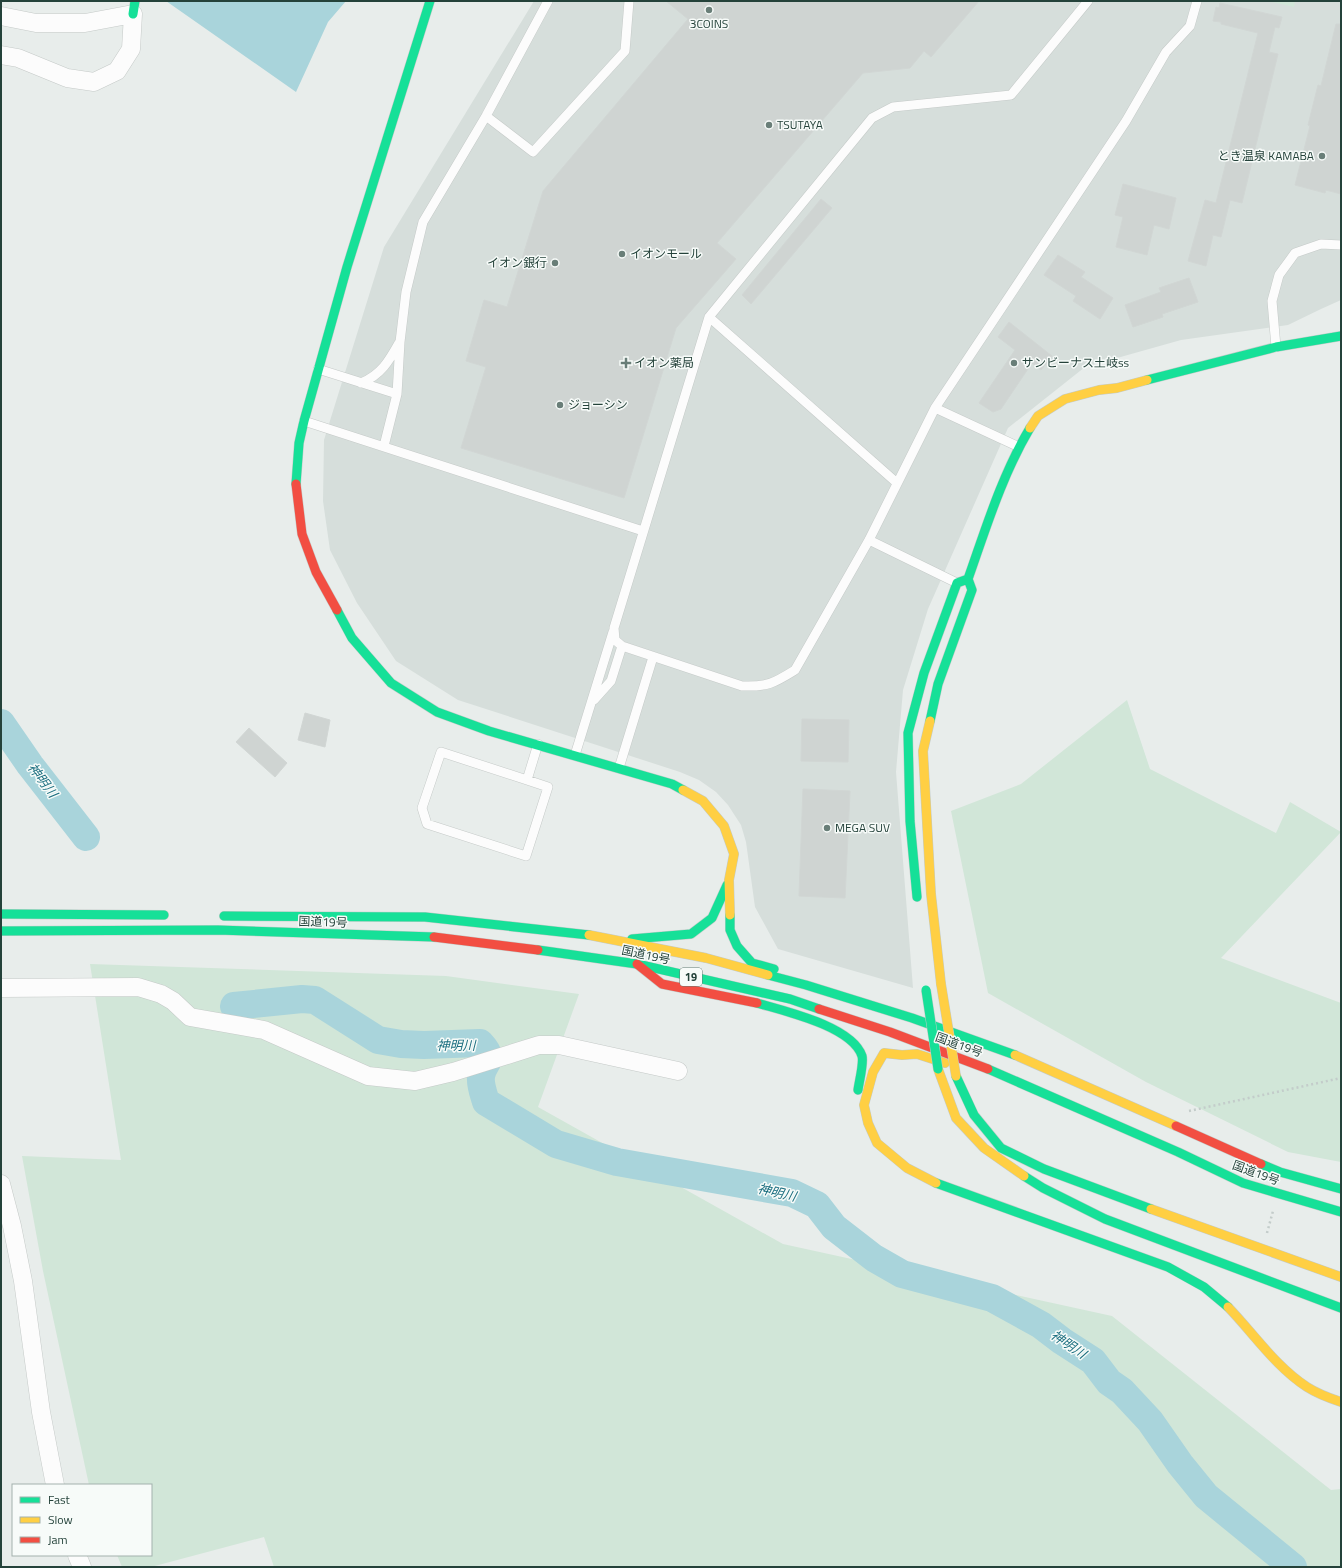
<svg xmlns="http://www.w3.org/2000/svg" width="1342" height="1568" font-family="'Titillium Web','Noto Sans JP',sans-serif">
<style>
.built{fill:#d6dedb}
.green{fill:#d1e6d8}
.water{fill:#a9d4db}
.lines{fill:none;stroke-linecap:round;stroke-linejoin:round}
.river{stroke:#a9d4db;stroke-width:28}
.building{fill:#cfd4d2;stroke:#d1d6d4}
.lane-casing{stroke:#c5cac8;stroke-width:10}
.street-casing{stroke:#c5cac8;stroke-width:19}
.fast-casing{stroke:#c3cbc8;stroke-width:10}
.slow-casing{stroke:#c3cbc8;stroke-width:10}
.jam-casing{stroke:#c3cbc8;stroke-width:10}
.path{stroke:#c3ccca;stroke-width:2.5;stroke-dasharray:2 3;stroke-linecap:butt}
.lane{stroke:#fcfcfc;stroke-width:9}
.street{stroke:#fcfcfc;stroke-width:18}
.fast{stroke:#16e098;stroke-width:9}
.slow{stroke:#ffcf43;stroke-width:9}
.jam{stroke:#f24e42;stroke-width:9}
.fast-bridge-casing{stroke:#c3cbc8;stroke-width:10;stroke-linecap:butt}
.slow-bridge-casing{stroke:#c3cbc8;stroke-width:10;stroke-linecap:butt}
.fast-bridge{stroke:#16e098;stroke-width:9}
.slow-bridge{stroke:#ffcf43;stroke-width:9}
.poi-dot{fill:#697e78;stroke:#f7fbf9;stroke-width:1.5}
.labels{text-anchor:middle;stroke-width:3;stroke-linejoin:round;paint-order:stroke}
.shield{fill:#f7fbf9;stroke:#637a73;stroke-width:1}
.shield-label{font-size:11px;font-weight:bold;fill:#24423a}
.poi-label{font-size:12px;fill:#24423a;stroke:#f7fbf9;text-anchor:start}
.street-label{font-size:12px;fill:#24423a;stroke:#f7fbf9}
.water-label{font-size:13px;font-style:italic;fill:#1c6f80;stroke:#f7fbf9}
</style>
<rect width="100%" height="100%" fill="#e8edeb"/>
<!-- built -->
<path class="built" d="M534,1H1341V300L1321,309L1288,325L1181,340L1085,367L1008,428L928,609L903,690L896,772L913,988L778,949L755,907L746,842L741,825L728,805L716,792L699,780L680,772L458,700L396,661L357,603L330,550L323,501L324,440L384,247Z"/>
<!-- green -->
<path class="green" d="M1268,1H1295L1294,7Z
M1127,700L1150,769L1276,833L1290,802L1341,832L1221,958L1341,1003V1162L1288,1152L1146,1082L988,993L951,811L1021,784Z
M90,964L446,976L579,994L538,1107L783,1244L1112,1316L1331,1490L1341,1489V1567H274L264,1537L151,1567H122L117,1555H151V1485H89L43,1271L22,1156L121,1160Z"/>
<!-- water -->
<path class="water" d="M166,1H346L328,22L296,92Z"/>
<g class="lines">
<!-- river -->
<path class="river" d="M1,723L30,765L86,837
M234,1006L302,999L315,1000L378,1040L401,1044L424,1045L480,1043C498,1062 482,1061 481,1077C480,1085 484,1095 486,1102L556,1144L617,1162L792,1193L817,1205L834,1227L874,1258L902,1274L992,1298L1041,1325L1062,1341L1093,1361L1109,1382L1122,1391L1150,1421L1180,1464L1206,1496L1293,1567"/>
</g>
<!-- building -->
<path class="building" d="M666,1H979L931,57L924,51L910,68L863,73L717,243L736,259L676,328L624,498L461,448L486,367L466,361L484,300L507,307L543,191L688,19Z
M1220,3L1282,17L1279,28L1275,27L1269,52L1278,54L1242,203L1230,200L1221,237L1213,235L1206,266L1188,261L1205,200L1216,203L1258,33L1221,24V22L1213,21L1216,7L1219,8Z
M1336,24H1341V194L1326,190L1325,193L1295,185L1310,126L1308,125L1318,85L1321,86Z
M1123,184L1176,198L1169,229L1154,225L1147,255L1116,247L1123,217L1115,215Z
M821,199L832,208L751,304L742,295Z
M1058,255L1085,272L1081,277L1113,298L1100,319L1073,301L1076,296L1044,275Z
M1189,278L1198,302L1162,314L1163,317L1133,327L1125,305L1161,292L1159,288Z
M1009,322L1052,356L1041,370L1032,363L1001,409L993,412L979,403L1015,350L998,337Z
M305,713L330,720L325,747L298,740Z
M802,719L849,720L848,762L801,761Z
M249,728L287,763L275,777L236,742Z
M803,789L850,791L845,898L799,896Z"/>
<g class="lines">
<defs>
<path id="lane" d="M1088,1L1011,95L893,107L872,118L709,317L614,628L615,640L622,646L742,686C768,687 774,683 795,670L869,540L935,408L1126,121L1166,52L1190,26L1197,1
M486,116L533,152L625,51L629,1
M709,317L897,483
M1276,347L1272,301L1279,275L1295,253L1321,244L1341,245
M318,369L397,394
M361,383C381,375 389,361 399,343
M935,408L1019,447
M304,421L643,531
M384,446L397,394L400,342L406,292L423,222L486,116L548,1
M869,540L957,583
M594,700L611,681L622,646
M575,755L613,632
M619,768L653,657
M527,780L441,752L422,808L427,824L526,856L548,787L527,780L538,744"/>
<path id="street" d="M1,16L36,23H85L133,14L131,49L117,71L94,82L67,78L18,58L1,55
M1,988L138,987L161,994L173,1001L190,1017L264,1030L368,1076L415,1081L453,1072L539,1045H559L678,1071
M1,1184L12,1226L23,1281L41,1412L55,1485
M77,1555L82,1567"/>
<path id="fast" d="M133,14L135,1
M1147,380L1276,347L1341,336
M296,484L299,443L304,421L347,267L430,1
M337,610L352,638L391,683L437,712L489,731L672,784L683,790
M930,721L938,684L972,590L968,579C986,528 1002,475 1030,428
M917,897L910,821L908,733L924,673L957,583L968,579
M1,914L164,915
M730,915V930L737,946L752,963L774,969
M224,916L425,917L589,935
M1,931L218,930L434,937
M632,939L691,934L712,918L727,885
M538,950L637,964L790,999L819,1009
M768,975L806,985L912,1018L1015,1055
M757,1003C784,1011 852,1026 862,1056C864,1063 859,1082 858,1090
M988,1069L1178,1152L1243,1183L1341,1212
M956,1076L974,1115L1001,1148L1044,1169L1151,1209
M1261,1164L1280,1172L1341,1189
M1024,1176L1043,1188L1105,1219L1341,1308
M936,1183L1168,1267L1204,1287L1228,1307"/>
<path id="slow" d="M1030,428L1038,416L1065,399L1099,390L1117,388L1147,380
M930,721L923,751L931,894L941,984
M683,790L703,801L724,826L734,854L729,880L730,915
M589,935L706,958L768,975
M1015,1055L1176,1126
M938,1069L956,1118L984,1148L1024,1176
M936,1183L907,1168L877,1143L868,1123L864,1105L873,1072L884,1053L902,1055L917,1054L945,1063
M1151,1209L1341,1277
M1228,1307C1254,1334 1276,1367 1307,1387C1318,1394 1329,1398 1341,1402"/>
<path id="jam" d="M296,484L302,534L316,572L337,610
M434,937L538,950
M637,964L662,984L757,1003
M819,1009L890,1032L988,1069
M1176,1126L1261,1164"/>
</defs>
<!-- lane casing -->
<use href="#lane" class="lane-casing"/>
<!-- street casing -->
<use href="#street" class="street-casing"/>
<!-- fast casing -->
<use href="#fast" class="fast-casing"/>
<!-- slow casing -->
<use href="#slow" class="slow-casing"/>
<!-- jam casing -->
<use href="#jam" class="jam-casing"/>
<!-- path -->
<path class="path" d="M1189,1111L1341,1078
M1267,1233L1273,1211"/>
<!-- lane -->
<use href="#lane" class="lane"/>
<!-- street -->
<use href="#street" class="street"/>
<!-- fast -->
<use href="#fast" class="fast"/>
<!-- slow -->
<use href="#slow" class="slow"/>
<!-- jam -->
<use href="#jam" class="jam"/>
<defs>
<path id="fast-bridge" d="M926,990L938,1069"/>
<path id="slow-bridge" d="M941,984L956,1076"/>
</defs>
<!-- fast-bridge casing -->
<use href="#fast-bridge" class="fast-bridge-casing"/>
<!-- slow-bridge casing -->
<use href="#slow-bridge" class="slow-bridge-casing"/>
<!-- fast-bridge -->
<use href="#fast-bridge" class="fast-bridge"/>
<!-- slow-bridge -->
<use href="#slow-bridge" class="slow-bridge"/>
</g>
<!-- markers -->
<g class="poi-dot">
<circle cx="709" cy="10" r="4"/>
<circle cx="769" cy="125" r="4"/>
<circle cx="1322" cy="156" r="4"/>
<circle cx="622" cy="254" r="4"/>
<circle cx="555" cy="263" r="4"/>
<path d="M624 357h4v4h4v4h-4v4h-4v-4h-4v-4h4z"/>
<circle cx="1014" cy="363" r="4"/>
<circle cx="560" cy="405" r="4"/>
<circle cx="827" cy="828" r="4"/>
</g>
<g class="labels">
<!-- shield labels -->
<rect class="shield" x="680" y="968" width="22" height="18" rx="3"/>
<g class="shield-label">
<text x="691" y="981">19</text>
</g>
<!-- poi labels -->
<g class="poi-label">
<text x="709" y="28" text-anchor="middle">3COINS</text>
<text x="777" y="129">TSUTAYA</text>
<text x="1314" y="160" text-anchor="end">とき温泉 KAMABA</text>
<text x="630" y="258">イオンモール</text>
<text x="547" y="267" text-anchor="end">イオン銀行</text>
<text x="634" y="367">イオン薬局</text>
<text x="1022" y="367">サンビーナス土岐ss</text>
<text x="568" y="409">ジョーシン</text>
<text x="835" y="832">MEGA SUV</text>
</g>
<!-- street labels -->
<g class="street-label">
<text transform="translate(323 922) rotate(2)" y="4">国道19号</text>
<text transform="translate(646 955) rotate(12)" y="4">国道19号</text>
<text transform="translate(959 1045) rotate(20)" y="4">国道19号</text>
<text transform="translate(1256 1173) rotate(20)" y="4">国道19号</text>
</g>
<!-- water labels -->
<g class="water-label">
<text transform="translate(43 780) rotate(53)" y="5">神明川</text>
<text x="456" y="1050">神明川</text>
<text transform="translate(777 1192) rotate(13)" y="5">神明川</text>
<text transform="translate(1069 1344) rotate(34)" y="5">神明川</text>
</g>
</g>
<!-- border -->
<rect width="1342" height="1568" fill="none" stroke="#24423a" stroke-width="4"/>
<!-- legend -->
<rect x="12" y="1484" width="140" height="72" fill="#f7fbf9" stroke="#a3b1ad"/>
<rect x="20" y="1497" width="20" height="6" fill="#16e098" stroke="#a3b1ad"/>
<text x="48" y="1504" font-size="12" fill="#24423a">Fast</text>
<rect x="20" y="1517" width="20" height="6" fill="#ffcf43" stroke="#a3b1ad"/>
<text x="48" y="1524" font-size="12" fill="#24423a">Slow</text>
<rect x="20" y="1537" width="20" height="6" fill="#f24e42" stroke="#a3b1ad"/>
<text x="48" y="1544" font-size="12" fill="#24423a">Jam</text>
</svg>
